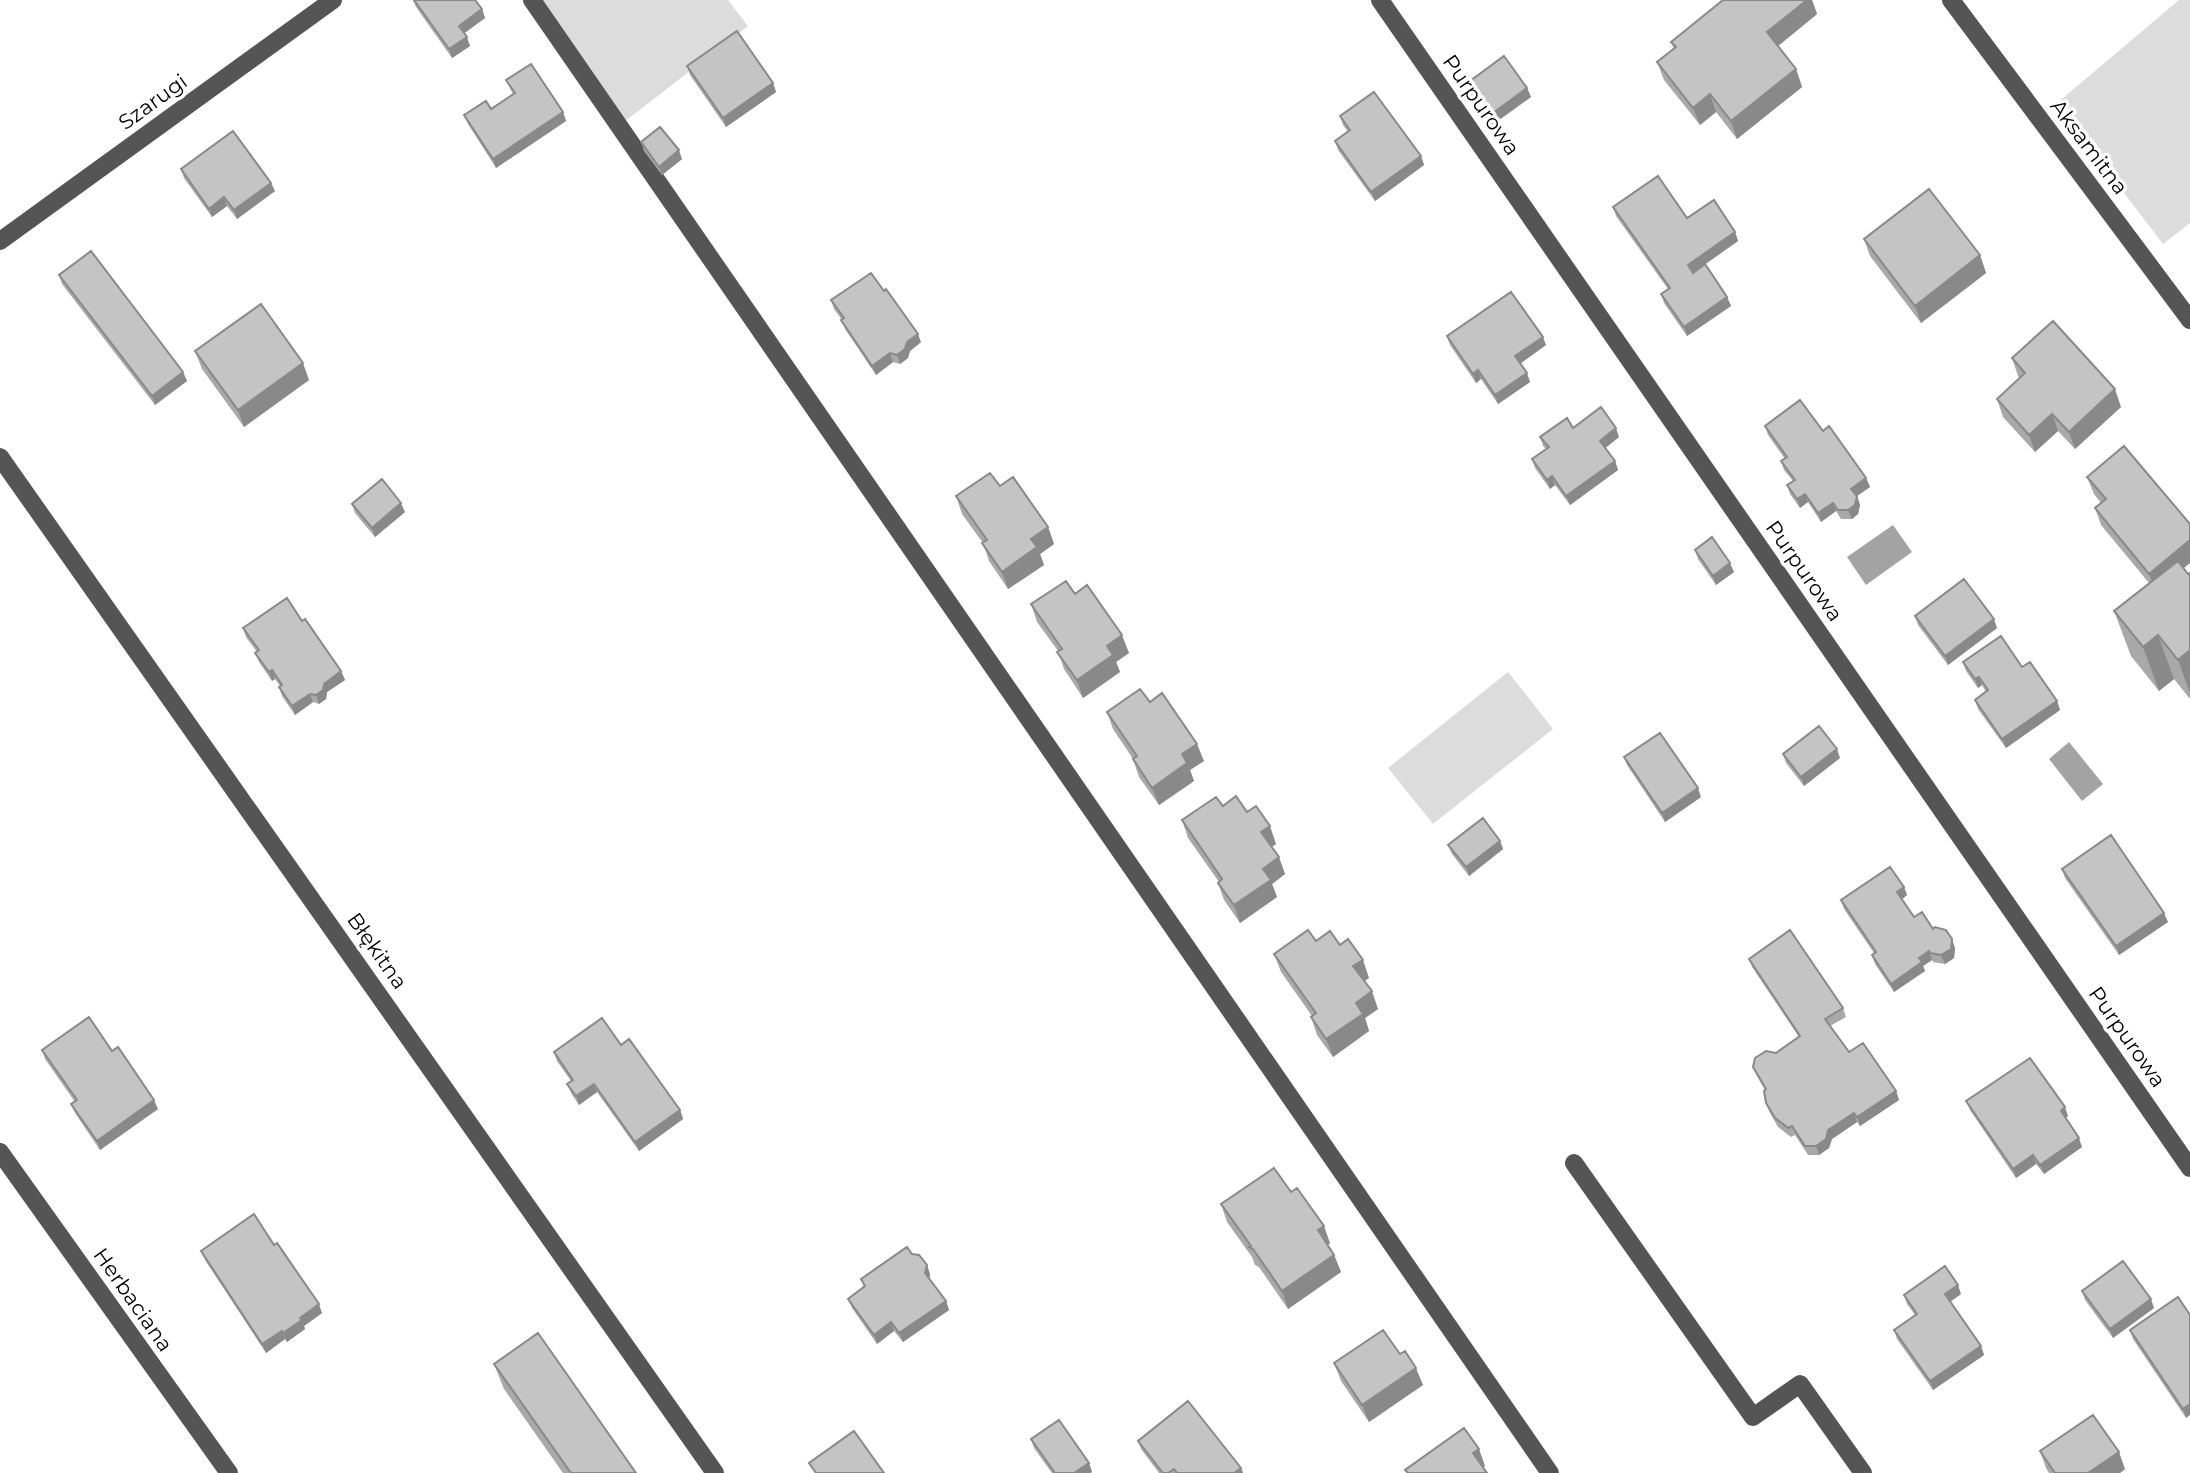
<svg xmlns="http://www.w3.org/2000/svg" width="2190" height="1473" font-family="Montserrat,sans-serif">
<style>
.green{fill:#dcdcdc}
.water{fill:#a3a3a3}
.lines{fill:none;stroke-linecap:round;stroke-linejoin:round}
.minor{stroke:#555;stroke-width:18}
.wall{fill:#a9a9a9}
.shaded-wall{fill:#898989}
.building{fill:#c4c4c4;stroke:#898989;stroke-width:2}
.labels{text-anchor:middle;stroke-width:7;stroke-linejoin:round;paint-order:stroke}
.street-label{font-size:21px;fill:#000;stroke:#fff}
</style>
<rect width="100%" height="100%" fill="#fff"/>
<!-- green -->
<path class="green" d="M540,0H728L748,26L624,122Z
M2179,0H2190V223L2163,244L2056,104Z
M1508,672L1553,729L1433,824L1388,768Z"/>
<!-- water -->
<path class="water" d="M1893,525L1912,552L1866,585L1847,557Z
M2069,742L2103,784L2082,801L2049,759Z"/>
<g class="lines">
<!-- minor -->
<path class="minor" d="M532,0L1550,1473
M1380,0L2190,1168
M1951,0L2190,320
M0,241L333,0
M0,457L715,1473
M0,1152L229,1473
M1574,1163L1753,1417L1800,1384L1863,1473"/>
</g>
<!-- wall -->
<path class="wall" d="M413,0H475L482,9L485,18L464,33L470,46L452,58L416,7Z
M1723,0H1812L1817,14L1778,46L1796,69L1802,87L1737,139L1716,112L1700,125L1664,80L1657,62L1674,49L1671,42Z
M687,66L773,83L776,92L726,127L690,75Z
M506,80L563,112L566,121L496,168L468,124L464,115L491,109L513,94Z
M1466,84L1527,88L1531,97L1492,125L1469,93Z
M1340,116L1421,156L1424,165L1375,201L1338,150L1335,141L1348,132L1343,125Z
M641,142L682,159L662,175L644,151Z
M181,169L275,191L237,219L227,206L212,217L184,178Z
M1613,207L1687,218L1735,232L1738,241L1693,273L1727,297L1731,306L1687,336L1664,303L1661,294L1668,289L1616,216Z
M1864,239L1980,255L1986,273L1921,323L1870,256Z
M59,275L183,372L187,381L155,405L62,284Z
M831,300L921,342L910,351L908,358L900,364L893,362L876,375L845,329L842,320L834,309Z
M1447,336L1546,345L1520,364L1530,382L1498,404L1481,379L1476,383L1450,345Z
M195,351L309,380L244,427L202,369Z
M2012,358L2121,407L2075,449L2058,431L2035,452L2003,417L1997,399L2020,378L2018,376Z
M1765,426L1823,431L1866,478L1870,487L1857,496L1860,505L1858,514L1852,519H1841L1836,511L1821,522L1808,502L1800,508L1790,494L1787,485L1793,481L1784,470L1781,461L1785,459L1768,435Z
M1573,428L1619,437L1605,448L1615,461L1618,470L1570,505L1555,485L1550,489L1535,468L1532,459L1546,449L1543,446L1540,437Z
M2087,477L2183,568L2188,574L2190,573V699L2174,679L2159,691L2131,656L2114,611L2149,583L2101,525L2095,508L2101,503L2094,494Z
M1000,486L1048,527L1054,544L1040,554L1044,565L1008,589L989,561L983,543L962,514L956,496Z
M352,504L405,512L375,537L355,513Z
M1695,550L1734,572L1716,585L1698,559Z
M1075,594L1129,653L1116,662L1120,672L1083,698L1064,669L1058,651L1037,622L1031,604Z
M1915,616L1997,628L1948,665L1918,625Z
M302,621L341,671L345,680L327,692L326,699L319,704L313,702L295,715L282,696L279,687L280,686L275,679L272,681L259,662L255,653L257,652L246,637L243,628Z
M1963,662L2022,667L2057,701L2060,710L2006,748L1978,709L1975,700L1986,692L1982,685L1978,688L1966,671Z
M1150,702L1204,761L1190,770L1194,781L1159,805L1139,777L1133,759L1113,729L1107,712Z
M1783,754L1840,758L1804,786L1786,763Z
M1624,757L1701,797L1665,822L1627,765Z
M1223,806L1247,812L1276,844L1272,847L1285,874L1272,884L1277,897L1240,923L1224,900L1218,883L1219,882L1188,838L1182,820Z
M1500,841L1503,849L1469,876L1452,854L1448,845Z
M2062,869L2168,922L2119,955L2065,878Z
M1904,887L1907,895L1902,899L1914,917L1933,929L1955,948L1954,958L1945,964L1933,962L1932,960L1923,966L1925,971L1894,992L1875,964L1872,955L1874,953L1844,909L1841,900Z
M1316,941L1340,945L1369,978L1364,981L1378,1009L1365,1018L1369,1031L1333,1057L1317,1035L1311,1017L1312,1016L1281,972L1274,954Z
M1749,959L1843,1008L1846,1017L1830,1026L1849,1052L1896,1091L1899,1100L1860,1126L1857,1122L1832,1139L1829,1148L1819,1155H1808L1795,1135L1791,1137L1778,1127L1769,1111L1766,1103L1765,1090L1757,1076L1753,1067L1799,1037L1752,967Z
M621,1045L680,1110L683,1119L639,1151L597,1092L579,1105L571,1093L567,1084L571,1081L557,1061L554,1052Z
M42,1050L112,1051L158,1109L100,1150L75,1113L71,1104L75,1102L45,1059Z
M1966,1101L2068,1116L2066,1118L2082,1147L2044,1174L2036,1164L2016,1178L1970,1110Z
M1291,1192L1330,1243L1328,1245L1334,1255L1341,1272L1288,1309L1259,1267L1255,1265L1252,1257L1227,1222L1221,1204Z
M274,1245L322,1313L304,1326L305,1329L287,1342L285,1339L266,1353L205,1260L201,1251Z
M912,1254L930,1274L929,1278L946,1301L949,1310L903,1342L894,1331L877,1344L852,1308L848,1299L864,1287L861,1279Z
M2082,1291L2154,1308L2113,1338L2085,1300Z
M1961,1294L1950,1302L1981,1346L1984,1355L1933,1390L1897,1339L1894,1330L1915,1315L1907,1304L1904,1295Z
M2178,1297L2186,1418L2133,1339L2130,1330Z
M1400,1354L1423,1385L1369,1422L1341,1381L1334,1363Z
M494,1364L636,1473H563L504,1389Z
M1031,1439L1089,1463L1092,1472L1090,1473H1052L1034,1448Z
M1138,1441L1241,1468L1243,1473H1159L1141,1449Z
M2040,1451L2125,1469L2120,1473H2049L2046,1468Z"/>
<!-- shaded-wall -->
<path class="shaded-wall" d="M1807,0H1812L1817,14L1773,50L1767,32Z
M482,9L485,18L462,35L459,26Z
M467,37L470,46L452,58L449,49Z
M1796,69L1802,87L1737,139L1731,121Z
M773,83L776,92L726,127L723,118Z
M1527,88L1531,97L1492,125L1489,116Z
M1710,94L1716,112L1700,125L1693,108Z
M563,112L566,121L496,168L493,159Z
M679,150L682,159L662,175L659,167Z
M1421,156L1424,165L1375,201L1371,192Z
M271,183L275,191L237,219L234,210Z
M224,197L227,206L212,217L209,209Z
M1735,232L1738,241L1691,274L1688,265Z
M1980,255L1986,273L1921,323L1915,306Z
M1727,297L1731,306L1687,336L1684,327Z
M918,334L921,342L910,351L908,358L900,364L897,355L907,342Z
M1543,337L1546,345L1518,365L1515,356Z
M890,353L893,362L876,375L872,366Z
M303,363L309,380L244,427L238,410Z
M1478,370L1481,379L1476,383L1473,374Z
M183,372L187,381L155,405L152,396Z
M1527,373L1530,382L1498,404L1495,395Z
M2115,389L2121,407L2075,449L2069,432Z
M2052,414L2058,431L2035,452L2029,435Z
M1616,428L1619,437L1603,450L1600,441Z
M1615,461L1618,470L1570,505L1566,496Z
M1552,476L1555,485L1550,489L1547,480Z
M1866,478L1870,487L1857,496L1860,505L1858,514L1852,519L1848,510L1851,489Z
M1805,494L1808,502L1800,508L1797,499Z
M401,503L405,512L375,537L372,528Z
M1833,503L1836,511L1821,522L1818,513Z
M1048,527L1054,544L1040,554L1044,565L1008,589L1002,572L1031,539Z
M2190,540V563L2156,591L2149,574Z
M1730,563L1734,572L1716,585L1713,576Z
M1994,619L1997,628L1948,665L1945,656Z
M1122,635L1129,653L1116,662L1120,672L1083,698L1077,680L1107,646Z
M2158,635L2174,679L2159,691L2143,647Z
M2190,650V693L2178,660Z
M272,670L275,679L272,681L269,672Z
M341,671L345,680L327,692L326,699L319,704L316,695L324,684Z
M1979,677L1982,685L1978,688L1975,679Z
M310,694L313,702L295,715L292,706Z
M2057,701L2060,710L2006,748L2002,739Z
M1197,744L1204,761L1190,770L1194,781L1159,805L1152,788L1182,754Z
M1837,749L1840,758L1804,786L1801,777Z
M1698,788L1701,797L1665,822L1662,813Z
M1270,826L1276,844L1268,849L1261,832Z
M1500,841L1503,849L1469,876L1466,867Z
M1279,857L1285,874L1272,884L1277,897L1240,923L1234,905L1263,869Z
M1904,887L1907,895L1900,901L1897,892Z
M2164,913L2168,922L2119,955L2116,946Z
M1952,939L1955,948L1954,958L1945,964L1941,955Z
M1929,951L1932,960L1923,966L1925,971L1894,992L1891,984L1919,958Z
M1363,960L1369,978L1360,984L1353,966Z
M1372,991L1378,1009L1365,1018L1369,1031L1333,1057L1326,1039L1356,1003Z
M594,1084L597,1092L579,1105L576,1096Z
M1896,1091L1899,1100L1860,1126L1857,1117Z
M154,1100L158,1109L100,1150L97,1141Z
M2065,1107L2068,1116L2064,1119L2061,1111Z
M680,1110L683,1119L639,1151L635,1142Z
M1854,1113L1857,1122L1832,1139L1829,1148L1819,1155L1816,1146L1828,1130Z
M2079,1138L2082,1147L2044,1174L2040,1165Z
M2033,1155L2036,1164L2016,1178L2013,1169Z
M1324,1226L1330,1243L1324,1248L1318,1230Z
M1334,1255L1341,1272L1288,1309L1282,1291Z
M927,1265L930,1274L929,1282L925,1273Z
M1958,1285L1961,1294L1948,1303L1945,1294Z
M2151,1299L2154,1308L2113,1338L2110,1329Z
M946,1301L949,1310L903,1342L899,1333Z
M319,1304L322,1313L304,1326L305,1329L287,1342L283,1333L300,1318Z
M891,1322L894,1331L877,1344L874,1335Z
M282,1331L285,1339L266,1353L262,1344Z
M1981,1346L1984,1355L1933,1390L1930,1381Z
M1416,1368L1423,1385L1369,1422L1362,1405Z
M2190,1404V1415L2186,1418L2183,1409Z
M1479,1449L1485,1466L1479,1470L1473,1453Z
M2119,1452L2125,1469L2120,1473H2088Z
M1089,1463L1092,1472L1090,1473H1074Z
M1241,1468L1243,1473H1234Z"/>
<!-- building -->
<path class="building" d="M414,0H475L482,9L459,26L467,37L449,49Z
M1723,0H1807L1767,32L1796,69L1731,121L1710,94L1693,108L1657,62L1676,47L1671,42Z
M737,31L773,83L723,118L687,66Z
M1504,56L1527,88L1489,116L1466,84Z
M531,64L563,112L493,159L464,115L486,101L491,109L515,93L506,80Z
M1374,92L1421,156L1371,192L1335,141L1350,130L1340,116Z
M660,127L679,150L659,167L641,142Z
M233,131L271,183L234,210L224,197L209,209L181,169Z
M1658,176L1687,218L1714,200L1735,232L1688,265L1693,273L1705,264L1727,297L1684,327L1661,294L1670,288L1613,207Z
M1929,189L1980,255L1915,306L1864,239Z
M91,251L183,372L152,396L59,275Z
M871,273L884,291L886,289L918,334L907,342L905,349L897,355L890,353L872,366L841,320L844,318L831,300Z
M1511,292L1543,337L1515,356L1527,373L1495,395L1478,370L1473,374L1447,336Z
M261,304L303,363L238,410L195,351Z
M2053,321L2115,389L2069,432L2052,414L2029,435L1997,399L2025,373L2012,358Z
M1800,400L1823,431L1829,426L1866,478L1851,489L1857,496L1855,505L1848,510H1838L1833,503L1818,513L1805,494L1797,499L1787,485L1795,480L1781,461L1787,457L1765,426Z
M1601,407L1616,428L1600,441L1615,461L1566,496L1552,476L1547,480L1532,459L1549,447L1540,437L1567,418L1573,428Z
M2124,446L2190,524V540L2149,574L2095,508L2106,499L2087,477Z
M990,473L1000,486L1013,477L1048,527L1031,539L1037,547L1002,572L982,543L987,540L956,496Z
M382,479L401,503L372,528L352,504Z
M1712,537L1730,563L1713,576L1695,550Z
M2178,561L2188,574L2190,573V650L2178,660L2158,635L2143,647L2114,611Z
M1964,579L1994,619L1945,656L1915,616Z
M1066,581L1075,594L1087,585L1122,635L1107,646L1113,655L1077,680L1057,652L1062,649L1031,604Z
M287,598L302,621L305,619L341,671L324,684L323,690L316,695L310,694L292,706L279,687L282,685L272,670L269,672L255,653L259,650L243,628Z
M2001,636L2022,667L2030,662L2057,701L2002,739L1975,700L1988,690L1979,677L1975,679L1963,662Z
M1140,689L1150,702L1162,693L1197,744L1182,754L1187,763L1152,788L1133,759L1137,756L1107,712Z
M1819,726L1837,749L1801,777L1783,754Z
M1660,733L1698,788L1662,813L1624,757Z
M1236,796L1247,812L1256,806L1270,826L1261,832L1279,857L1263,869L1271,880L1234,905L1218,883L1222,879L1182,820L1216,797L1223,806Z
M1483,818L1500,841L1466,867L1448,845Z
M2111,835L2164,913L2116,946L2062,869Z
M1890,867L1904,887L1897,892L1914,917L1922,912L1933,929L1935,927L1946,930L1952,939L1951,949L1941,955L1930,953L1929,951L1919,958L1922,962L1891,984L1872,955L1876,952L1841,900Z
M1308,930L1316,941L1330,931L1340,945L1348,939L1363,960L1353,966L1372,991L1356,1003L1363,1014L1326,1039L1311,1017L1316,1013L1274,954Z
M1790,930L1843,1008L1825,1019L1849,1052L1863,1043L1896,1091L1857,1117L1854,1113L1828,1130L1826,1139L1816,1146H1805L1792,1126L1788,1128L1775,1118L1766,1103L1764,1091L1766,1089L1753,1067L1755,1058L1766,1051L1776,1053L1800,1036L1749,959Z
M89,1017L112,1051L118,1047L154,1100L97,1141L71,1104L77,1100L42,1050Z
M602,1018L621,1045L629,1039L680,1110L635,1142L594,1084L576,1096L567,1084L573,1080L554,1052Z
M2030,1058L2065,1107L2061,1111L2079,1138L2040,1165L2033,1155L2013,1169L1966,1101Z
M1274,1168L1291,1192L1297,1188L1324,1226L1318,1230L1334,1255L1282,1291L1253,1249L1249,1247L1251,1246L1221,1204Z
M254,1214L274,1245L277,1243L319,1304L300,1318L302,1320L283,1333L282,1331L262,1344L201,1251Z
M907,1247L912,1254L919,1255L927,1265L925,1273L946,1301L899,1333L891,1322L874,1335L848,1299L865,1286L861,1279Z
M2123,1261L2151,1299L2110,1329L2082,1291Z
M1945,1266L1958,1285L1945,1294L1981,1346L1930,1381L1894,1330L1917,1314L1904,1295Z
M2178,1297L2190,1315V1404L2183,1409L2130,1330Z
M1383,1330L1400,1354L1405,1351L1416,1368L1362,1405L1334,1363Z
M538,1333L636,1473H571L494,1364Z
M1188,1401L1241,1468L1234,1473H1177L1174,1469L1168,1473H1163L1138,1441Z
M2093,1415L2119,1452L2088,1473H2055L2040,1451Z
M1059,1420L1089,1463L1074,1473H1055L1031,1439Z
M1464,1428L1479,1449L1473,1453L1487,1473H1408L1405,1470Z
M854,1431L884,1473H816L809,1463Z"/>
<g class="labels">
<!-- street labels -->
<g class="street-label">
<text transform="translate(153 102) rotate(-36)" y="7">Szarugi</text>
<text transform="translate(1481 105) rotate(55)" y="7">Purpurowa</text>
<text transform="translate(2089 147) rotate(53)" y="7">Aksamitna</text>
<text transform="translate(1804 571) rotate(55)" y="7">Purpurowa</text>
<text transform="translate(377 951) rotate(55)" y="7">Błękitna</text>
<text transform="translate(2127 1037) rotate(55)" y="7">Purpurowa</text>
<text transform="translate(133 1300) rotate(55)" y="7">Herbaciana</text>
</g>
</g>
</svg>
